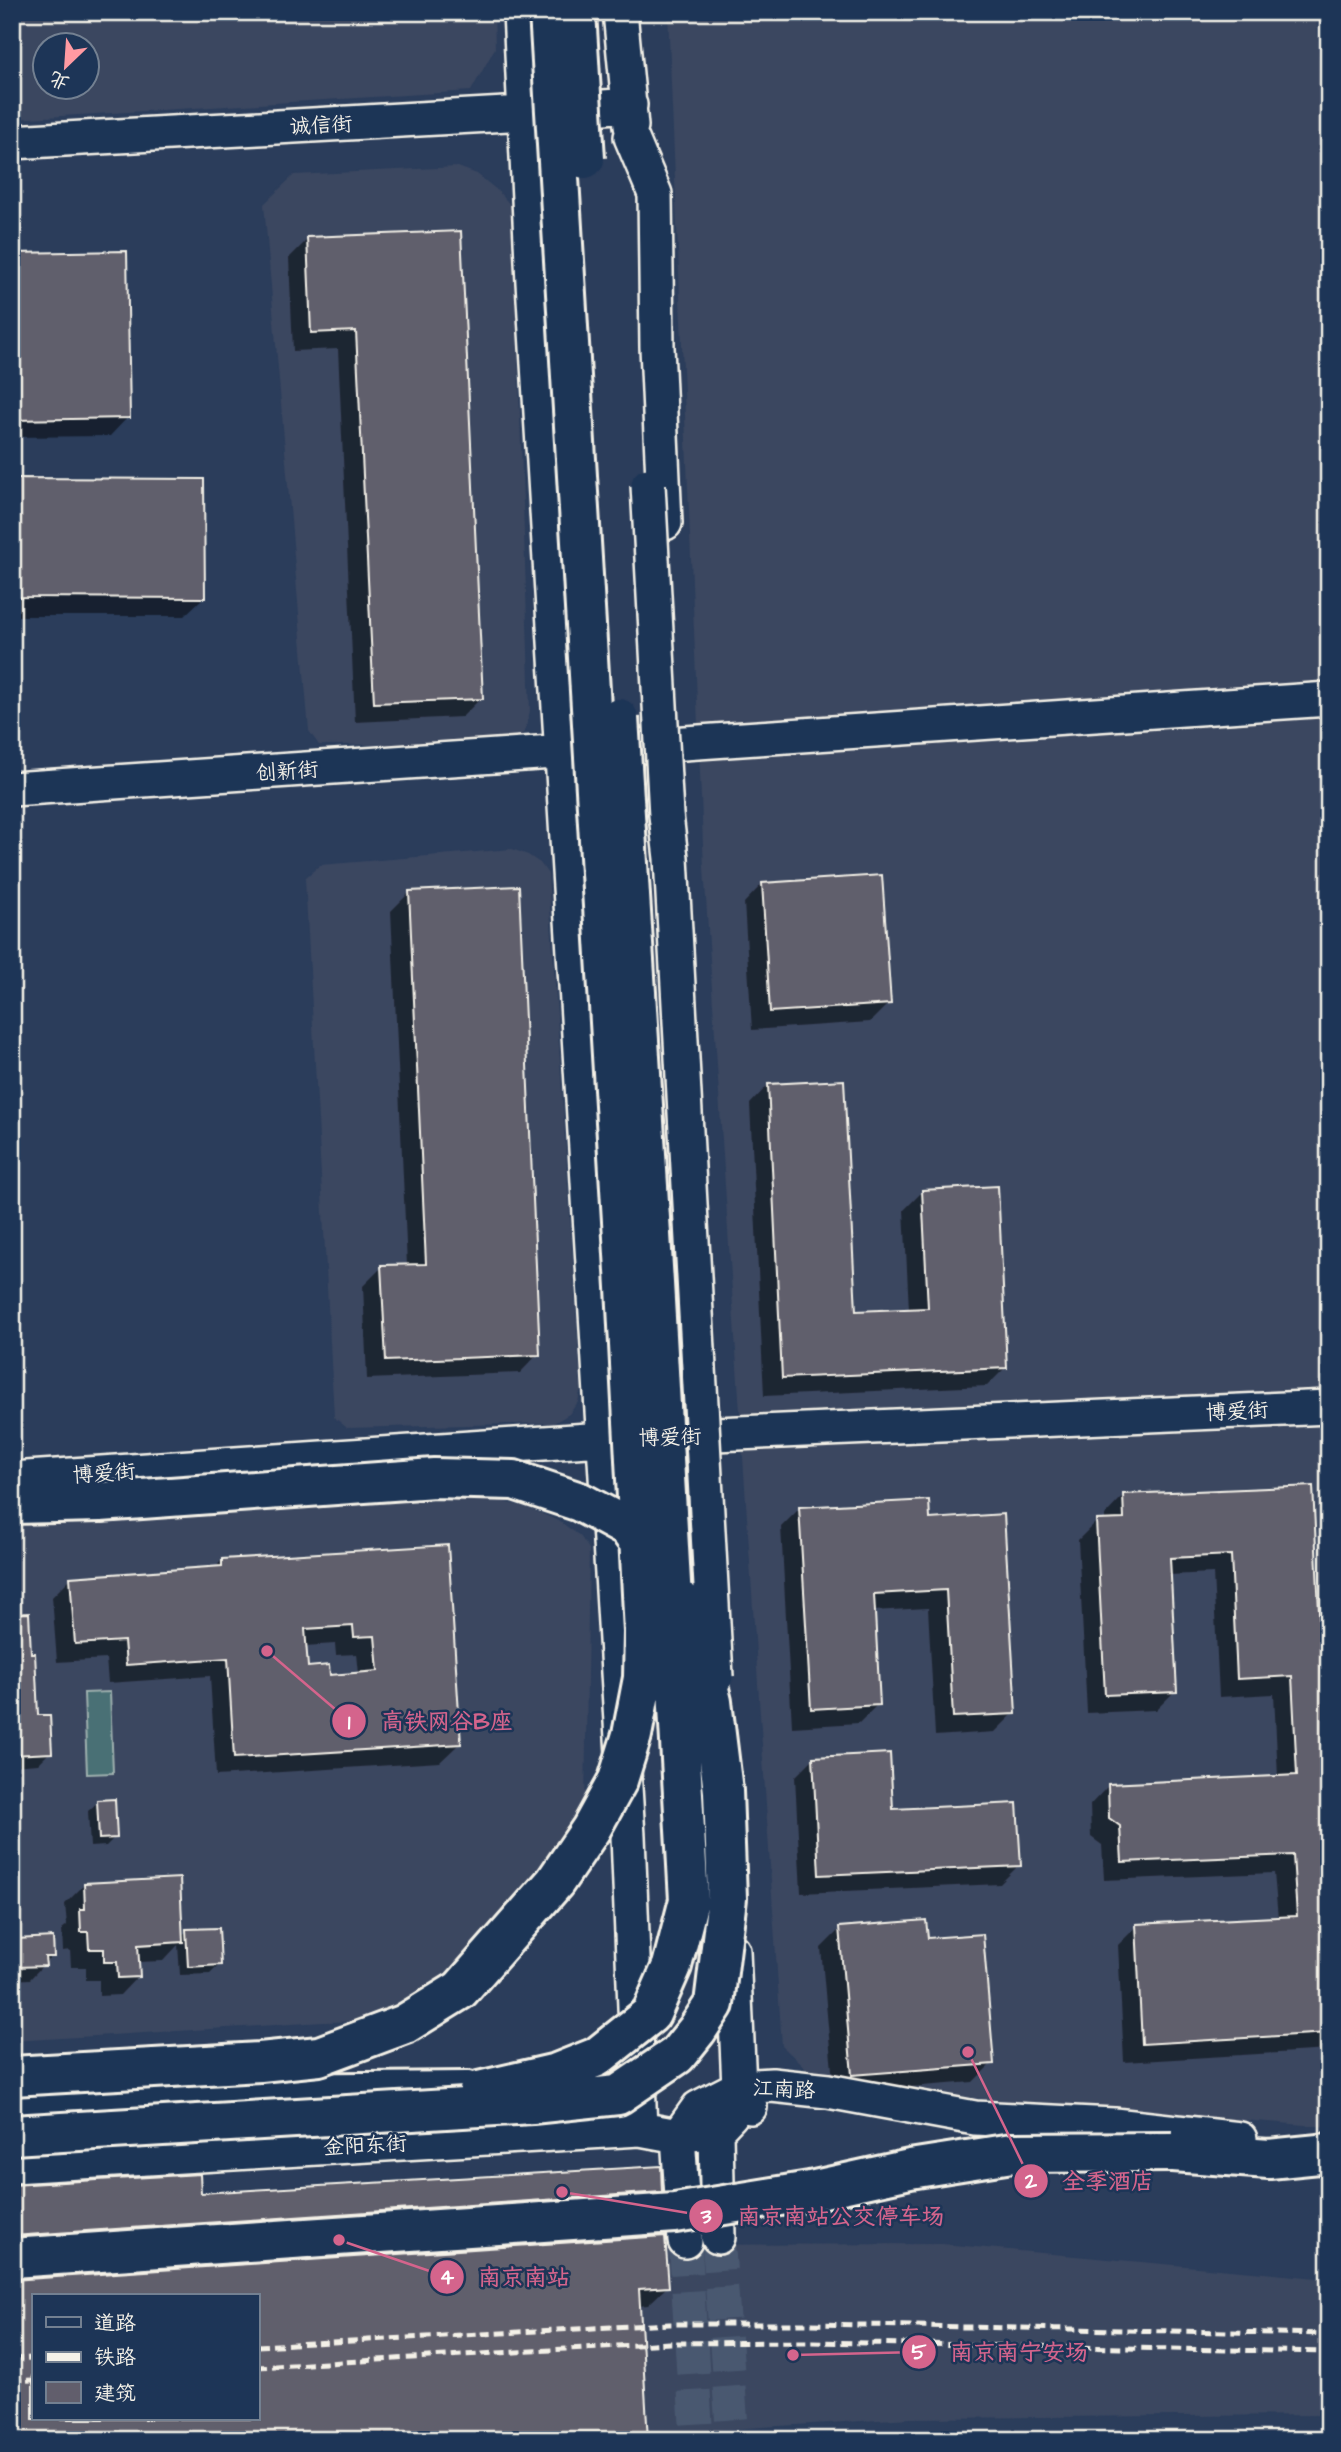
<svg xmlns="http://www.w3.org/2000/svg" width="1341" height="2452" font-family="'Architects Daughter','LXGW WenKai TC',sans-serif">
<style>
.built{fill:#3b4760;fill-rule:evenodd}
.green{fill:#487074;stroke:#9eb0ae;stroke-width:2}
.shadow{fill:#0007;fill-rule:evenodd}
.building{fill:#615e6c;stroke:#f4f1e8;stroke-width:2;fill-rule:evenodd}
.lines{fill:none;stroke-linecap:round;stroke-linejoin:round}
.minor-tunnel{stroke:#495870;stroke-width:33;stroke-dasharray:33 17;stroke-linecap:butt}
.minor-casing{stroke:#f4f1e8;stroke-width:38}
.major-casing{stroke:#f4f1e8;stroke-width:44}
.minor{stroke:#1d3557;stroke-width:33}
.major{stroke:#1d3557;stroke-width:38}
.rail{stroke:#f4f1e8;stroke-width:5;stroke-dasharray:10 5;stroke-linecap:butt}
.minor-bridge-casing{stroke:#f4f1e8;stroke-width:38;stroke-linecap:butt}
.major-bridge-casing{stroke:#f4f1e8;stroke-width:44;stroke-linecap:butt}
.minor-bridge{stroke:#1d3557;stroke-width:33}
.major-bridge{stroke:#1d3557;stroke-width:38}
.labels{text-anchor:middle;stroke-width:5;stroke-linejoin:round;paint-order:stroke}
.street-label{font-size:21px;fill:#f4f1e8;stroke:#1d3557}
.leader{fill:none;stroke:#d4648c;stroke-width:2.5}
.callout-dot{fill:#d4648c;stroke:#1d3557;stroke-width:2.5}
.mark-label{font-size:21px;text-anchor:middle;font-weight:bold;fill:#fff}
.callout-label{font-size:23px;text-anchor:middle;font-weight:bold;fill:#d4648c;stroke:#1d3557;stroke-width:5;stroke-linejoin:round;paint-order:stroke}
</style>
<rect width="100%" height="100%" fill="#2b3d5b"/>
<filter id="ink" filterUnits="userSpaceOnUse"><feTurbulence type="fractalNoise" baseFrequency=".0143" numOctaves="2"/><feDisplacementMap in="SourceGraphic" scale="14" xChannelSelector="R" yChannelSelector="G"/><feConvolveMatrix kernelMatrix="1 2 1 2 8 2 1 2 1" color-interpolation-filters="sRGB"/></filter>
<g filter="url(#ink)">
<!-- built -->
<path class="built" d="M12,12H494L495,48L471,91L12,119ZM46,46H88V88H46Z
M668,12H1316L1329,215V2127L825,2086L782,2046L704,868Z
M458,167L477,174L498,191L513,208L530,711L525,731L519,738L505,744L319,745L309,731L264,204L294,175Z
M512,849L528,855L540,863L548,874L581,1388L578,1402L569,1414L554,1423L347,1428L334,1417L305,878L320,865Z
M483,1497L526,1507L559,1521L580,1536L589,1549L585,1804L562,1842L445,1980L375,2021L324,2022L12,2041V1522Z
M942,2244L1329,2279V2415L911,2418L551,2440H12V2279L642,2245ZM33,2296H257V2419H33Z"/>
<!-- green -->
<path class="green" d="M110,1692L113,1773L87,1774L84,1693Z"/>
<!-- shadow -->
<path class="shadow" d="M460,233L481,698L462,717L355,722L338,349L293,351L289,258L308,239Z
M12,254L128,417L110,436L12,437Z
M12,480L203,598L184,616H12Z
M762,884L889,1003L870,1022L752,1030L744,903Z
M410,892L538,1354L520,1373L367,1379L363,1286L382,1267L407,1266L391,911Z
M768,1085L854,1313L909,1310L904,1210L923,1191L1006,1367L987,1386L764,1396L750,1104Z
M1312,1487L1321,1676L1329,1675V2050L1124,2062L1118,1945L1137,1926L1278,1919L1274,1873L1104,1880L1102,1845L1091,1837L1090,1805L1108,1786L1278,1778L1274,1694L1219,1697L1213,1573L1169,1575L1175,1691L1156,1710L1087,1713L1078,1540L1097,1521H1105V1515L1123,1496Z
M800,1508L928,1520L1014,1713L995,1732L935,1736L928,1608L873,1611L878,1704L859,1723L792,1727L781,1527Z
M446,1547L459,1744L440,1762L216,1776L210,1676L108,1683L106,1659L57,1662L52,1597L71,1578L215,1568L222,1560ZM335,1644L336,1655L357,1654L359,1674L328,1677L307,1668L305,1646Z
M12,1616L36,1717L50,1752L38,1764L12,1766Z
M814,1758L891,1811L1019,1865L1000,1884L801,1893L795,1777Z
M98,1802L115,1837L106,1846L90,1847L88,1811Z
M12,1827L16,1860L12,1863Z
M84,1885L181,1936L187,1931L219,1965L210,1974L180,1975L178,1945L163,1961L138,1962V1976L120,1995L99,1996V1980H86V1967H71L70,1950L63,1951L62,1929L67,1925L65,1904Z
M840,1929L992,2063L973,2082L834,2093L821,1948Z
M16,1940L52,1956L30,1979L12,1980V1945Z
M12,2187L199,2195L661,2191L642,2210L12,2253Z
M12,2281L667,2287L648,2305L638,2306L646,2440H12ZM33,2296H257V2419H33Z"/>
<!-- building -->
<path class="building" d="M461,231L483,699L374,703L356,331L311,333L307,237Z
M127,251L130,418L12,420V253Z
M12,478L204,479L205,598L12,597Z
M882,875L891,1004L770,1012L762,883Z
M519,886L540,1355L386,1361L381,1265L426,1264L409,891Z
M844,1080L856,1311L928,1308L922,1190L998,1186L1007,1368L782,1378L768,1084Z
M1313,1486L1322,1674H1329V2033L1142,2044L1136,1924L1297,1916L1293,1855L1122,1862L1120,1826L1109,1818L1108,1784L1297,1775L1292,1676L1237,1679L1231,1555L1170,1558L1177,1692L1105,1695L1096,1520L1124,1519L1123,1494Z
M929,1500L930,1519L1004,1514L1016,1714L953,1717L946,1590L874,1594L880,1705L811,1709L799,1507Z
M448,1545L461,1744L234,1758L228,1658L126,1665L124,1641L75,1644L70,1577L222,1566V1559ZM353,1626L354,1637L375,1636L378,1671L330,1675L329,1665L308,1667L305,1629Z
M29,1613L31,1653H35L38,1715H50L52,1753L12,1755V1614Z
M890,1753L893,1809L1017,1803L1021,1866L819,1875L813,1757Z
M115,1799L117,1838L99,1839L97,1800Z
M180,1878L183,1942L138,1945L140,1977L118,1978L117,1962H104V1949H89L88,1932H81L80,1909H85L84,1883Z
M926,1920L928,1938L983,1934L994,2064L852,2075L839,1927Z
M219,1928L221,1965L188,1967L186,1929Z
M53,1937L54,1957H45L46,1966L17,1967L16,1939Z
M661,2166L662,2192L12,2236V2185L200,2174L201,2193Z
M665,2236L669,2287L639,2289L648,2440H12V2280ZM33,2296H257V2419H33Z"/>
<g class="lines">
<!-- minor-tunnel -->
<path class="minor-tunnel" d="M718,2237L733,2440
M685,2241L697,2440"/>
<defs>
<path id="minor" d="M520,12L533,282L628,1836L640,2129
M620,12L631,126
M631,137L655,194L657,347L665,523
M12,142L525,113L630,105
M12,789L1329,699
M12,1479L603,1439L1329,1407
M733,1951L739,2087L750,2107
M12,2166L640,2129L678,2136L716,2131
M718,2237L716,2131L731,2115
M685,2241L678,2136L698,2108L739,2087L772,2085L828,2091L975,2118L1114,2125L1240,2139"/>
<path id="major" d="M12,1504L100,1502
M12,2109L260,2093L468,2091
M1173,2152L1269,2159L1329,2153"/>
</defs>
<!-- minor casing -->
<use href="#minor" class="minor-casing"/>
<!-- major casing -->
<use href="#major" class="major-casing"/>
<!-- minor -->
<use href="#minor" class="minor"/>
<!-- major -->
<use href="#major" class="major"/>
<!-- rail -->
<path class="rail" d="M257,2346L669,2324H811L1329,2334
M12,2359L33,2358
M257,2367L670,2343L812,2342L1329,2352
M12,2381L33,2380"/>
<defs>
<path id="minor-bridge" d="M648,485L666,815L671,858L716,1677"/>
<path id="major-bridge" d="M576,12L585,159
M100,1502L434,1478L514,1480L580,1502L628,1528L647,1553
M12,2076L260,2062L319,2056L405,2024L460,1990L555,1882L591,1829L618,1780L632,1735L643,1678L644,1632L626,1287L549,12
M479,2091L557,2073L597,2057L651,2014L672,1966L689,1900L654,1283L619,718
M12,2135L532,2104L618,2095L677,2055L697,2030L714,2004L727,1898L723,1791L712,1702L699,1648L683,1602
M12,2258L675,2213L810,2191L910,2169L1012,2153L1173,2152"/>
</defs>
<!-- minor-bridge casing -->
<use href="#minor-bridge" class="minor-bridge-casing"/>
<!-- major-bridge casing -->
<use href="#major-bridge" class="major-bridge-casing"/>
<!-- minor-bridge -->
<use href="#minor-bridge" class="minor-bridge"/>
<!-- major-bridge -->
<use href="#major-bridge" class="major-bridge"/>
</g>
</g>
<g class="labels">
<!-- street labels -->
<g class="street-label">
<text transform="translate(321 125) rotate(-3)" y="7">诚信街</text>
<text transform="translate(287 771) rotate(-4)" y="7">创新街</text>
<text transform="translate(1237 1411) rotate(-3)" y="7">博爱街</text>
<text transform="translate(670 1437) rotate(-2)" y="7">博爱街</text>
<text transform="translate(104 1473) rotate(-4)" y="7">博爱街</text>
<text transform="translate(784 2089) rotate(3)" y="7">江南路</text>
<text transform="translate(365 2145) rotate(-3)" y="7">金阳东街</text>
</g>
</g>
<!-- callouts -->
<path class="leader" d="M267 1651L349 1721M968 2052L1031 2181M562 2192L706 2216M339 2240L447 2277M793 2355L919 2352"/>
<g class="callout-dot">
<circle cx="267" cy="1651" r="7"/>
<circle cx="968" cy="2052" r="7"/>
<circle cx="562" cy="2192" r="7"/>
<circle cx="339" cy="2240" r="7"/>
<circle cx="793" cy="2355" r="7"/>
<circle cx="349" cy="1721" r="18"/>
<circle cx="1031" cy="2181" r="18"/>
<circle cx="706" cy="2216" r="18"/>
<circle cx="447" cy="2277" r="18"/>
<circle cx="919" cy="2352" r="18"/>
</g>
<g class="mark-label">
<text x="349" y="1729">1</text>
<text x="1031" y="2188">2</text>
<text x="706" y="2223">3</text>
<text x="447" y="2284">4</text>
<text x="919" y="2359">5</text>
</g>
<g class="callout-label">
<text x="447" y="1729">高铁网谷B座</text>
<text x="1108" y="2189">全季酒店</text>
<text x="841" y="2224">南京南站公交停车场</text>
<text x="524" y="2285">南京南站</text>
<text x="1019" y="2360">南京南宁安场</text>
</g>
<!-- margin -->
<rect width="1341" height="2452" fill="none" stroke="#1d3557" stroke-width="42"/>
<rect x="21" y="21" width="1299" height="2410" fill="none" stroke="#f4f1e8" stroke-width="2.5" filter="url(#ink)"/>
<!-- legend -->
<rect x="32" y="2294" width="228" height="126" fill="#1d3557" stroke="#738091" stroke-width="2"/>
<rect x="46" y="2317" width="35" height="10" fill="#1d3557" stroke="#738091" stroke-width="2"/>
<text x="94" y="2330" font-size="21" fill="#f4f1e8">道路</text>
<rect x="46" y="2352" width="35" height="10" fill="#f4f1e8" stroke="#738091" stroke-width="2"/>
<text x="94" y="2364" font-size="21" fill="#f4f1e8">铁路</text>
<rect x="46" y="2382" width="35" height="21" fill="#615e6c" stroke="#738091" stroke-width="2"/>
<text x="94" y="2400" font-size="21" fill="#f4f1e8">建筑</text>
<!-- north arrow -->
<g transform="translate(66 66) rotate(205)"><circle r="33" fill="#1d3557" stroke="#738091" stroke-width="2"/>
<path d="M0-5L12 26L0 18L-12 26Z" fill="#ff9aa2"/>
<text y="-10" font-size="19" font-weight="bold" text-anchor="middle" fill="#f4f1e8">北</text>
</g>
</svg>
